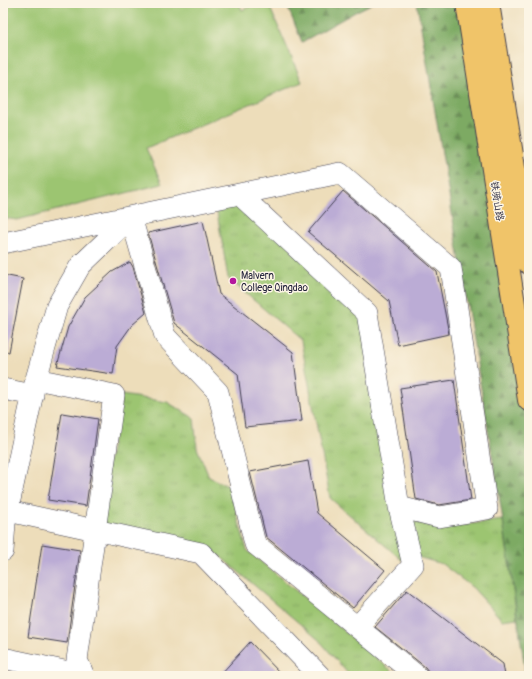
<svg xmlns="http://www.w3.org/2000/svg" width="532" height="679" font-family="Pangolin,'LXGW WenKai TC',sans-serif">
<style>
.grass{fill:url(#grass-tufts);stroke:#5f7456}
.forest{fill:url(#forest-firs);stroke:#50664f}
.pitch{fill:#9cc571;stroke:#5f7456}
.building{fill:#bbacd5}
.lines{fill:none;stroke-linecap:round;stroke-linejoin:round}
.minor-casing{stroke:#403e4e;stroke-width:22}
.major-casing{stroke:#403e4e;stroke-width:24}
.minor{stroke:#fff;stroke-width:21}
.major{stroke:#f0c469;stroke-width:22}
.poi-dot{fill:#b5179e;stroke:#fcf5e5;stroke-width:1.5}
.labels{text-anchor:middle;stroke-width:3;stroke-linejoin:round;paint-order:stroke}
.street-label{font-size:10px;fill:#22223b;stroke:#fcf5e5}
.poi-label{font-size:10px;fill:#22223b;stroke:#fcf5e5;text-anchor:start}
</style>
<defs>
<pattern id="grass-tufts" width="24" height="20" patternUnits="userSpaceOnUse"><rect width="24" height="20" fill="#9cc571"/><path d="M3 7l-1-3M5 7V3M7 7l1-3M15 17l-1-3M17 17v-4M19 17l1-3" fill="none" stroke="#86a963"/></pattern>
<pattern id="forest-firs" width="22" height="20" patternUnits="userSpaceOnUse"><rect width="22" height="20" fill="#7daa63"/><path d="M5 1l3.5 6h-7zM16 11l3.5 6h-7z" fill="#668a53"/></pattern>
</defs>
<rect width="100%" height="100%" fill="#fcf5e5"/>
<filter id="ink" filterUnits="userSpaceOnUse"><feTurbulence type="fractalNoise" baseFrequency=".025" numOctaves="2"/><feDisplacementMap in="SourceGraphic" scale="8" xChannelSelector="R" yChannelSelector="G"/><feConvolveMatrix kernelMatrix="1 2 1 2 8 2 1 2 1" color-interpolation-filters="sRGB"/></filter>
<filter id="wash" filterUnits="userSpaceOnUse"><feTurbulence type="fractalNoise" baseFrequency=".012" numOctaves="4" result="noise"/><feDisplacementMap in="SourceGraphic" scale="16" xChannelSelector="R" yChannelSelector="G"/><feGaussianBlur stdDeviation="0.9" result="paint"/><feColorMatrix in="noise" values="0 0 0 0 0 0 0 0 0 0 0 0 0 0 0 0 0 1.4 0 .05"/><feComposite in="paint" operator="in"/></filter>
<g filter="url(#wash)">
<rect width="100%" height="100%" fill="#edddba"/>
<!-- grass -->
<path class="grass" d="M244,201L367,313L403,561L330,498L301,341L228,278L216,206Z
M122,395L167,402L194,418L197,448L209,477L232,488L238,519L247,550L398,676H350L319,640L209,547L96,523Z
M409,520L437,528L503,520L517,618L502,620L473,588L442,564L414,556Z"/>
<!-- forest -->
<path class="forest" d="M286,3H373L357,11L302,42Z
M417,3H467L529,399V676H526L503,520Z"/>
<!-- pitch -->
<path class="pitch" d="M3,3H239L242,10L258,3H268L302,82L146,148L162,184L17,220L3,218Z"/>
<g id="blocks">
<!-- building -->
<path class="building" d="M343,191L437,272L449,334L398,345L389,301L308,232Z
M203,221L219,294L293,352L302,421L245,427L238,374L174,323L148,233Z
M130,262L133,267L146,313L132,325L117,346L113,374L57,366L68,327L85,297L112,272Z
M3,275L23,279L9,352L3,351Z
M454,380L471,500L439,505L416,499L400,388Z
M62,413L98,419L86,506L48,500Z
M308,461L317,513L385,570L353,608L266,537L250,472Z
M42,544L80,550L67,643L28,637Z
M407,590L503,664L505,676H430L429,675L428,671L425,667L375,627Z
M250,642L283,676H219Z"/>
</g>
</g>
<g filter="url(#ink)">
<use href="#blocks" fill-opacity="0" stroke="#403e4e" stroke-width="1"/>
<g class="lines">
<defs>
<path id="minor" d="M3,243L340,173L451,268L487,509L439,517L399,507L367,313L239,194
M36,379L114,395L77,660L84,676
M3,389L33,395
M8,511L201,553L320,676
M3,551L5,523L36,379L57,306L80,266L131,217L165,336L218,392L255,544L417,676
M357,627L413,565L399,507
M3,658L83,675"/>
<path id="major" d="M467,3L529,400
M488,3L529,263"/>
</defs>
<!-- minor casing -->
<use href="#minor" class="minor-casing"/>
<!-- major casing -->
<use href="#major" class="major-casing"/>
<!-- minor -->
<use href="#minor" class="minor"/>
<!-- major -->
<use href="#major" class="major"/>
</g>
</g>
<!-- markers -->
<circle class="poi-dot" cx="233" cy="281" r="4"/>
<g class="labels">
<!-- street labels -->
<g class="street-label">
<text transform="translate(498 201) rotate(81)" y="4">铁骑山路</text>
</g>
<!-- poi labels -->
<g class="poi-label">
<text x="241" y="279">Malvern<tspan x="241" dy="12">College Qingdao</tspan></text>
</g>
</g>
<!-- margin -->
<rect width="532" height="679" fill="none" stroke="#fcf5e5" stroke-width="16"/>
</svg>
